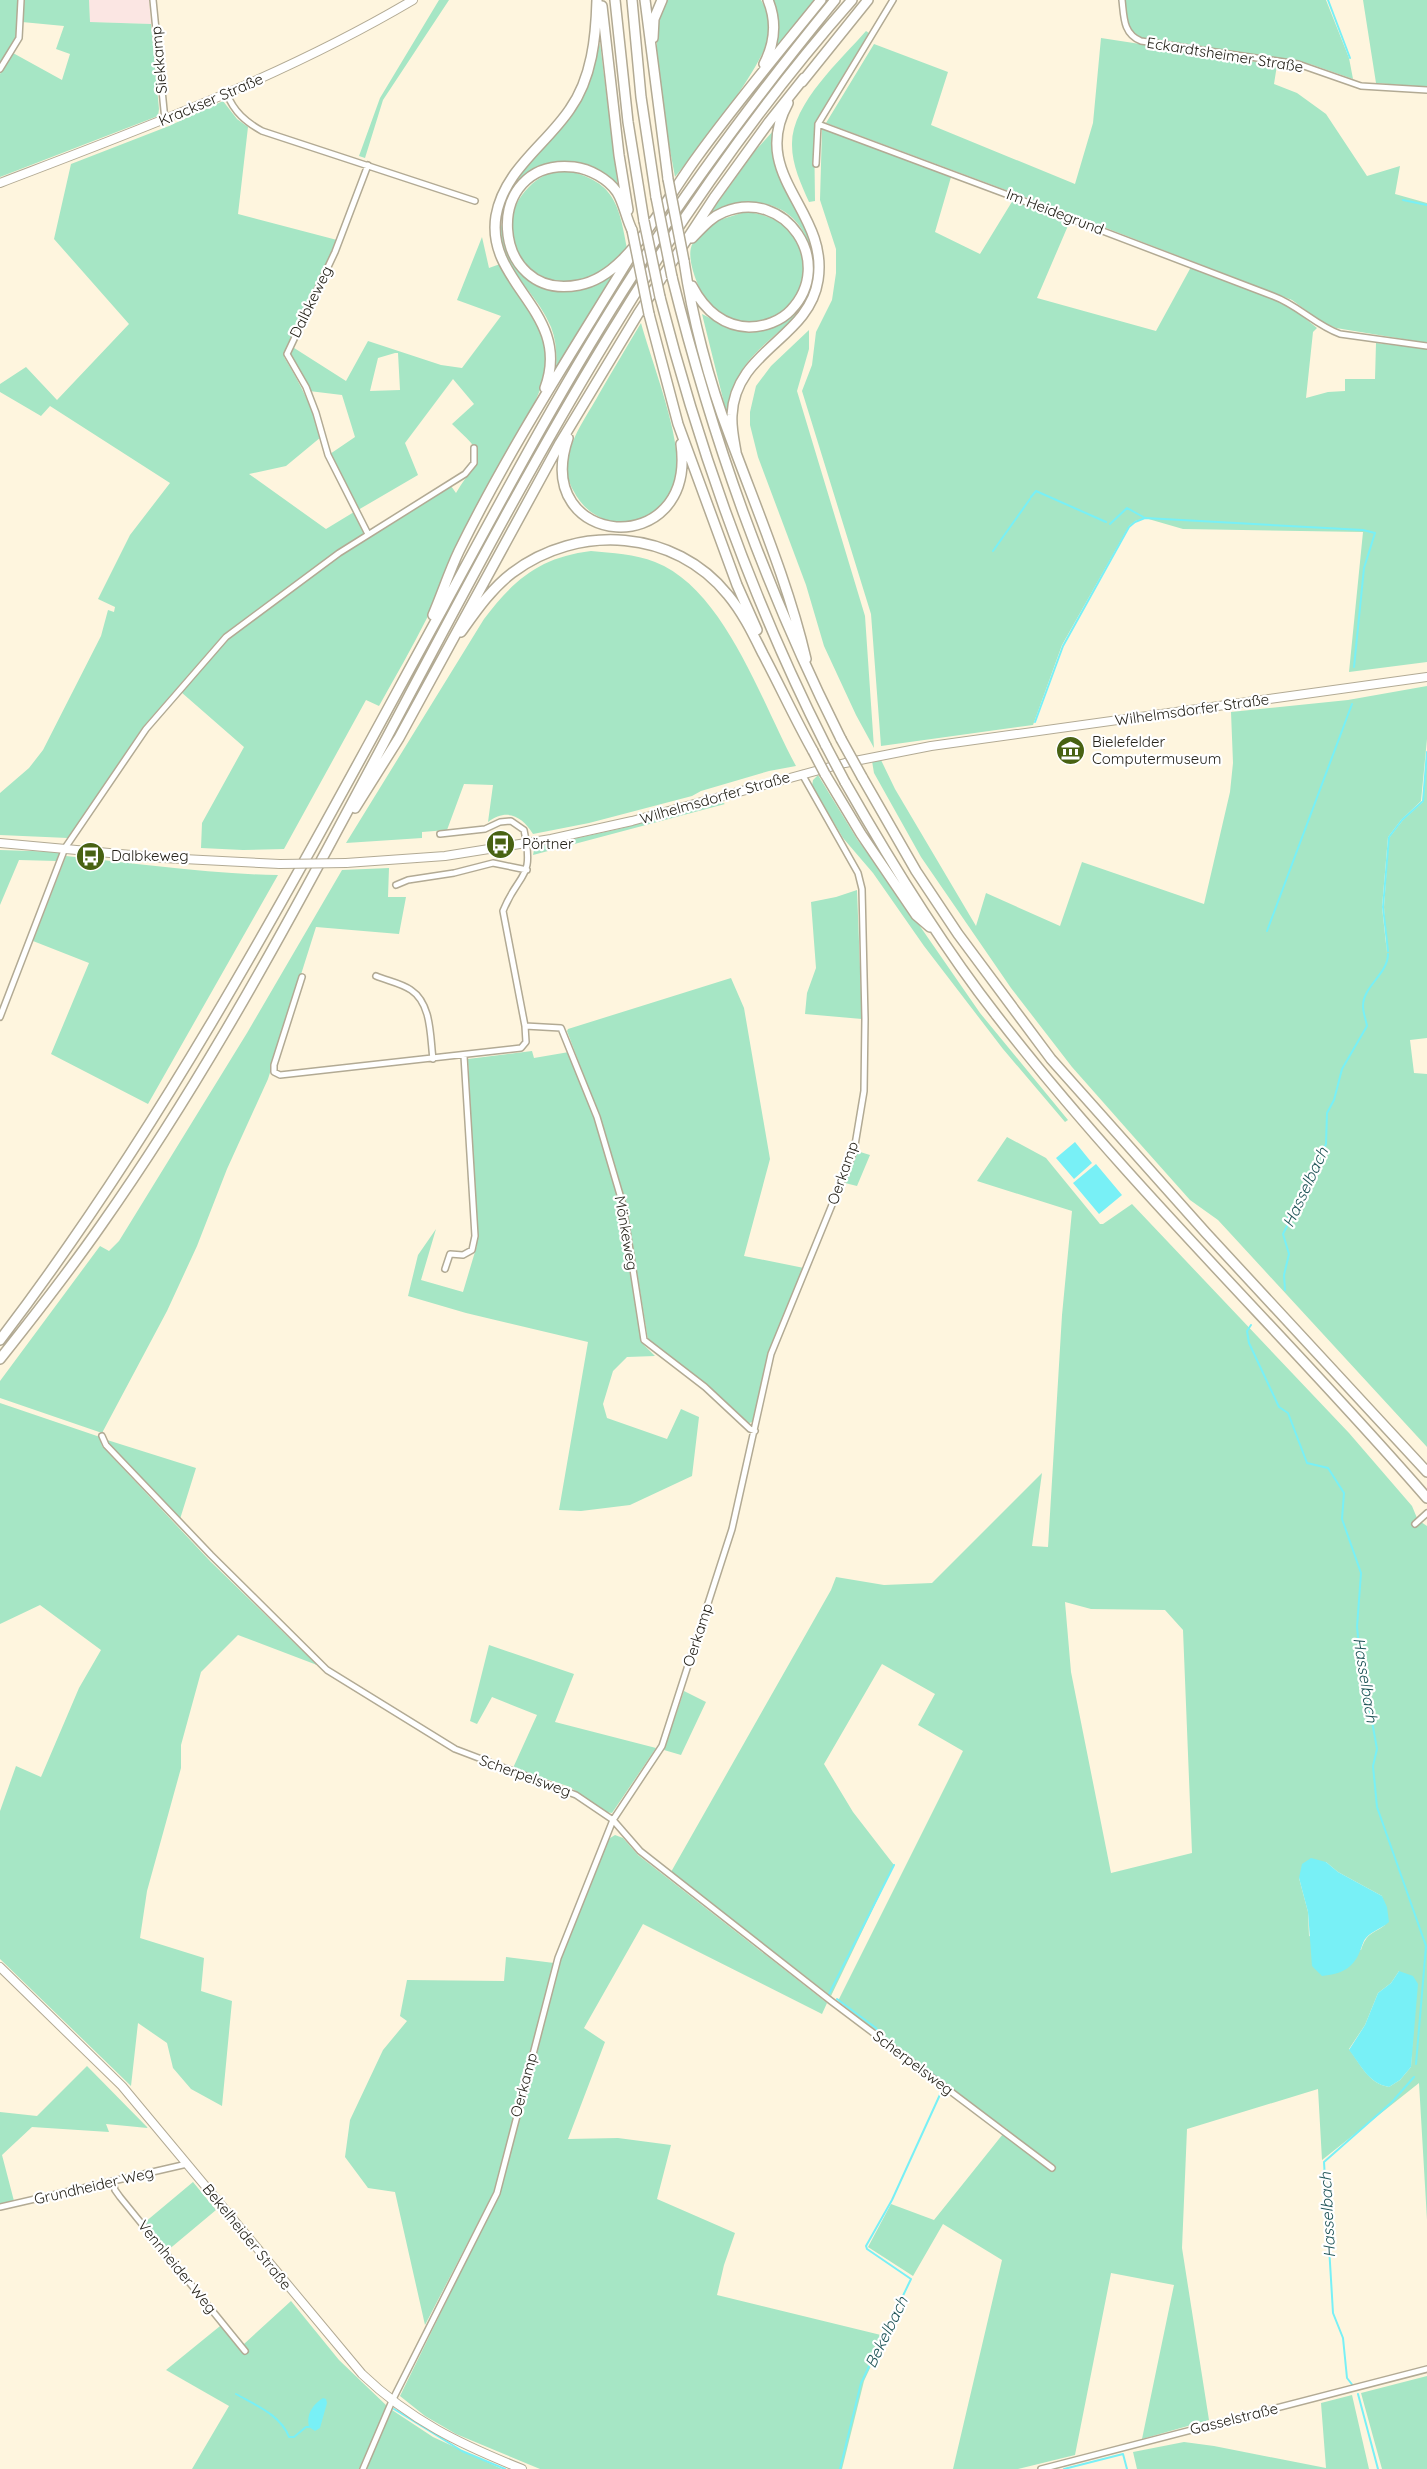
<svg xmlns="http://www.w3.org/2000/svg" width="1427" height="2469" font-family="Quicksand,sans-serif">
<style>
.commercial{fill:#fbe6e3}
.green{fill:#a6e6c5;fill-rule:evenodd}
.water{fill:#78f0f6}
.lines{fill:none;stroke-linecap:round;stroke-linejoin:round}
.stream{stroke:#78f0f6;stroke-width:2}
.street-casing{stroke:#b2aa94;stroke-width:8}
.secondary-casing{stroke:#b2aa94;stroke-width:10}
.highway-casing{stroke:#b2aa94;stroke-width:12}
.street{stroke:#fff;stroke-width:5}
.secondary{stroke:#fff;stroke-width:8}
.highway{stroke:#fff;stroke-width:9}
.secondary-bridge-casing{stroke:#b2aa94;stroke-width:10;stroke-linecap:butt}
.highway-bridge-casing{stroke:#b2aa94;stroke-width:12;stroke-linecap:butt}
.secondary-bridge{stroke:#fff;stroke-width:8}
.highway-bridge{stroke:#fff;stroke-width:9}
.labels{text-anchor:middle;stroke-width:4.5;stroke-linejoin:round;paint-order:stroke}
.street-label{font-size:15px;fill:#252219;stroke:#fff}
.poi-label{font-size:15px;fill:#252219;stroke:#fff;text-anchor:start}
.water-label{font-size:16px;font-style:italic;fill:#1f5457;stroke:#fff}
</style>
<rect width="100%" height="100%" fill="#fef5de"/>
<!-- commercial -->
<path class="commercial" d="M89,0H149L151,24L90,22Z"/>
<!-- green -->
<path class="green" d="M0,0H19L17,37L0,65Z
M24,0H89L90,22L151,24L159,109L158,116L0,177V74L13,53L62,80L70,54L56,49L64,26L22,22Z
M439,0H449L383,100L365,158L359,156L380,98Z
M667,0H761C766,9 771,20 770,31C768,61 697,151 675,177C668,134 643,36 667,0Z
M773,0H815L775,49C780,31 779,17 773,0Z
M1123,0H1326L1349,58L1353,79L1310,64L1140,38C1124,31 1125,15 1123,0Z
M1363,0H1427V87L1376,83Z
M866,31L869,33L814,124L815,201L809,202C801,184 792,165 792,145C791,104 841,60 866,31Z
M1101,38L1277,65L1274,84L1297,93L1326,114L1367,176L1400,166L1395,194L1427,203V343L1336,328L1322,322L1292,300L1070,214L826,123L874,44L948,72L931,125L1075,184L1093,123Z
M600,43L618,187C593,162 562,151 530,174C521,180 514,190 507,197L517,178L574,111L592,75Z
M223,101L237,119L248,127L238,214L337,240L284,357C300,383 312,407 321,437L286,466L249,474L326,529L354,512L365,533L341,548L224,634L143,727L68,838L0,835V793L29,768L43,750L101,636L108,610L114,612L115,607L98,599L130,535L170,483L50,406L41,416L0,392V384L26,367L57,400L129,324L54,239L71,164L169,126Z
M822,129L951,177L935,232L980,254L1013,200L1070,221L1037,298L1156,331L1191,267L1290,306L1317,328L1313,332L1306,398L1328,392L1345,391V379H1375L1376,343L1427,349V662L1349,672L1363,532L1183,529L1145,518L1135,521L1129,526L1062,645L1033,725L881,746L871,614L802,391L812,365L816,332L832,300L836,273V249L820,200Z
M774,130C773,140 772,151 774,161C783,198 820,232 816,271C812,318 768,333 744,367C735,380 732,395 729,410L726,411L702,314C718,322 730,330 748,332C760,334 773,327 783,322C832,290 817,205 755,203C740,202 726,210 711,212L755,151Z
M560,169C612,180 618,198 627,248C604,279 553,297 524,262C494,225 520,180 560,169Z
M745,212C842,220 805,344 735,320C718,314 705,303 699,287C694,276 686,253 693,243L716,221Z
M500,224L502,226C504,238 506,251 513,261C527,283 558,296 583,287C594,283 606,276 617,270L556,368C557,353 556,340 551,327C534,287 500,272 500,224Z
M482,237L489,268L500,264C517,294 545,321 547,357C548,397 502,455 484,492C463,533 447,577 427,618C412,648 395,677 379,706L366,700L284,849L243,850L201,848L202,823L244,747L181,692L227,640L338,557L451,486L456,493C481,452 491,461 452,424L474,404L453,379L405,443L418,475L358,510L330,454L355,437L342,395L309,391L289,354L291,346L346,381L368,341L441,365L462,368L501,316L457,300ZM395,353H398L400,390L370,391L378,358Z
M641,323C652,363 679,430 677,469C674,524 601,545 573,490C569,483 566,472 567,464C570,438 587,416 599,394C613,370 627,346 641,323Z
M809,330V349L797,391L865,616L874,748L856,715L824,646L806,585L758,457L750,425V412L756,386L771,366Z
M591,551C612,553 635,554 655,562C725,589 762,704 796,766L769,771L701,791L692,796L589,823L533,834C522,816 507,808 488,822L493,785L464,784L447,830L422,832V838L346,843L484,619C514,579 541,557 591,551Z
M1427,686V739L1421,801L1401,820L1388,837L1382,907L1387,953L1384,907L1389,838L1403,820L1423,802L1427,758V1038L1410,1040L1414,1073L1427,1074V1447L1218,1220L1190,1200L1133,1136L1072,1067L1011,988L921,857L874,773L872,761L881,760L895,789L976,926L986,893L1060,926L1082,862L1204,904L1230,792L1233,763L1231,712L1348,700Z
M818,775L857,839L897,893L980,1013L1068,1120L1065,1122L1003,1049L924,946L873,873L843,838L812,786L813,780Z
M720,801L725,804L533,855L534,850L541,846L623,828Z
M0,850L61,852L57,861L19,860L0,905Z
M66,856C136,863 206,874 278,875L148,1104L51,1054L89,963L33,941Z
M389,868L388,897H406L399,934L316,927L268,1079L227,1169L197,1246L167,1311L102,1433L0,1398V1381L100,1246L109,1251L119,1241L247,1033L342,870Z
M857,890L862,1019L805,1014L807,993L816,968L811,902L836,897Z
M731,978L744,1008L770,1159L744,1256L804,1268L768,1356L753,1422L749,1423L707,1385L648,1340L626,1205L599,1116L567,1031L568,1029Z
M532,1051L534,1058L569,1052L594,1118L620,1205L641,1342L655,1356L627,1357L613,1371L603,1404L607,1418L667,1439L681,1409L699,1417L692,1476L630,1505L581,1511L559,1510L588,1342L466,1313L408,1296L418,1255L436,1229L421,1280L463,1292L477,1245L468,1059Z
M1007,1137L1046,1158L1100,1224H1103L1132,1204L1349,1433L1412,1506L1417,1518L1413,1522L1416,1526L1421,1522L1427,1526V2220L1419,2083L1322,2160L1318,2089L1187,2129L1182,2248L1209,2420L1142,2439L1174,2285L1111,2273L1075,2455L1018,2469H953L1002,2260L943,2224L913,2276L868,2247L891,2204L934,2220L1007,2129L945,2086L838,2001L963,1751L918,1725L935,1694L882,1664L824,1764L853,1812L894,1865L831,1996L671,1872L831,1590L836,1577L884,1585L932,1583L1042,1473L1032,1546L1048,1547L1062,1315L1072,1211L977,1181ZM1065,1602L1091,1609L1165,1610L1183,1630L1192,1853L1111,1873L1071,1672ZM1326,1862L1338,1872L1382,1896L1385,1925C1372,1935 1367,1932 1361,1950L1309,1936L1308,1912L1299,1878ZM1399,1971L1413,2028L1411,2067L1400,2080L1389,2087C1368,2083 1361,2065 1349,2049L1365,2025L1378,1993L1391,1983Z
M857,1151L870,1155L857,1186L845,1183Z
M0,1403L100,1437L102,1446L210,1561L317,1665L238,1635L201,1672L181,1745V1768L147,1891L140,1938L204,1958L201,1991L232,2001L222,2106L191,2089L173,2068L167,2043L138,2023L131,2086L0,1959V1811L16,1766L41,1777L79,1688L101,1650L40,1605L0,1624Z
M104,1439L196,1468L180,1519L113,1449Z
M489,1645L574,1674L555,1722L656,1748L612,1813L606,1812L570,1787L513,1768L537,1715L492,1697L477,1724L470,1721Z
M684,1691L706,1702L681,1755L664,1750Z
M615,1835L623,1838L638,1855L827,2003L822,2014L643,1924L584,2028L605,2042L568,2139L618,2138L671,2145L657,2199L735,2233L724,2265L717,2295L885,2336L864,2381L842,2469H540L456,2434L425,2416L400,2396L499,2194L560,1961L607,1840Z
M506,1957L554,1963L494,2192L425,2325L395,2192L368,2188L345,2157L350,2120L383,2050L407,2021L400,2016L407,1980L504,1981Z
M87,2066L148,2128L106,2124L109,2132L32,2127L2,2155L14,2201L0,2204V2112L37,2116Z
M193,2182L216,2210L167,2251L144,2223Z
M291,2301L339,2360L387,2406L359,2469H192L229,2406L166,2370L225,2322L244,2344Z
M1427,2376V2469H1382L1361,2393Z
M1352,2395L1369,2469H1137L1133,2452L1184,2442L1214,2446L1326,2468L1321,2403Z
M392,2410L433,2437L502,2469H366Z"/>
<!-- water -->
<path class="water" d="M1075,1142L1092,1163L1074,1179L1056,1158Z
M1096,1164L1122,1195L1099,1214L1073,1183Z
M1311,1858L1326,1862L1338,1872L1382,1896L1387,1907L1389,1922C1381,1929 1372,1931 1366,1938C1363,1941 1362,1947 1360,1951C1353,1969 1341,1974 1322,1976L1312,1966L1308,1912L1299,1878L1302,1864Z
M1399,1971L1413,1976L1418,1984L1411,2067L1400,2080L1389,2087C1368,2083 1361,2065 1349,2050L1365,2025L1378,1993L1391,1983Z
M323,2398L326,2399L327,2403L320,2428L315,2431L309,2427C306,2415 312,2405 323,2398Z"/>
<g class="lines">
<!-- stream -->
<path class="stream" d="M1328,0L1350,58
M1403,200L1427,205
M1031,497L1036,491L1106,522
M1110,524L1127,508L1145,518
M993,551L1030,499
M1035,722L1063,646L1129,527L1135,522L1145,518L1363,530L1375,533L1364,568L1354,667
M1267,931L1352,704
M1388,951L1383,907L1389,837L1402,820L1423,801L1427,752
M1285,1290L1284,1275L1289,1254L1283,1234L1288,1224V1218L1326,1144L1327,1113L1334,1100L1342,1069L1367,1026C1366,1020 1363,1013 1363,1006C1363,986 1388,974 1388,954
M1251,1325L1247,1331L1249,1343L1279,1407L1288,1413L1307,1463L1328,1468L1344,1493L1342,1519L1361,1573L1357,1627L1360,1655L1377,1749L1373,1766L1377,1807L1426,1946L1416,2064
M829,1994L894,1865
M837,1999L876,2028L879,2034L945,2083
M1354,2387L1347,2378L1343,2338L1333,2313L1324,2162L1392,2102L1414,2077
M236,2394C255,2405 281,2415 289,2437H294L306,2427H309
M1358,2394L1378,2469
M394,2409L462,2451L505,2469
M840,2469L861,2383L911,2279L867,2249L866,2246L892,2200L943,2088
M1064,2469L1123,2454L1127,2469"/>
<defs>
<path id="street" d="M153,0L165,120
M1122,0C1124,17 1123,34 1141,41L1298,64L1361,86L1427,90
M0,69L19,38L21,0
M227,94C234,112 246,122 262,131L475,201
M818,124C970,180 1122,238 1273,296C1298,305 1315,325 1340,334L1427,346
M816,164L818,124L893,0
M368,165L335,252L287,354L306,387L316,413L328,455L368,534
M396,885L408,880L454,873L493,863L527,870
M376,976C388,981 401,983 411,990C432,1004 430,1037 433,1059
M302,977L274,1065V1072L280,1075L521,1048L526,1042L525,1026L503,911C519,871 535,881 524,830L511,821L500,822L485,829L440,834
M0,1017L65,848L146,729L226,637L339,553L465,474L474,463V448
M525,1026L561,1028L597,1117L623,1205L644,1340L705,1387L750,1429L755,1431
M445,1269L450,1254L463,1255L472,1250L475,1236L464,1056
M102,1436L106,1445L211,1555L327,1670L455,1749L576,1795L613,1820L640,1851L831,2001L1052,2168
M1415,1524L1427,1513
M113,2182L115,2190L120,2197L245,2351
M0,2207L187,2164
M363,2469L392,2401L497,2193L558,1958L613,1820L662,1746L732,1529L771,1354L854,1151L864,1091L865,1019L862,889L858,873L802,774
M1041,2469L1427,2369"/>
<path id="secondary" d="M0,183C141,129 283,77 413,0
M0,843L164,858L280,864
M346,863L445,856L551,839L632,821L845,763L931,746L1427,677
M0,1967L122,2086L362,2374C411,2421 460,2444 522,2469"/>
<path id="highway" d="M615,0L628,122L644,221
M632,0L641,97L656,197
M645,0L668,179
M602,6L619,155L628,210
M653,38L654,19L662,0
M764,64C775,43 777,22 768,0
M802,82L868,0
M632,230C626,218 624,203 617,192C608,179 590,169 574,167C480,157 489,303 579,285C595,282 610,272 622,260C651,231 672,191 697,157C736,103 779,52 821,0
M692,238C702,228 711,217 724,212C786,187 836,263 791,310C781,321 764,327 749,327C722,326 704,309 692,286
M684,261C692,316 709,382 729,434C756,508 788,582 806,659
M672,277C713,441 765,588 841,739
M660,297C700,453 753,602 826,746
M649,314L678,424L737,585L757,630
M545,388C573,312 485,284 496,216C504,170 546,145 570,109C592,78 596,37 597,0
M568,438C530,549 697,562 681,444
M736,452C734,440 731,427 732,415C735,350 809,339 818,280C829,210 748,176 788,103
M433,615C442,594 449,572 459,551C509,449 571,354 630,257
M461,632C476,611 491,589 512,573C578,523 675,529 728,595C743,613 753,634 763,654C780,686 795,719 813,751
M825,774L861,834L916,915L930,927
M862,777L916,871L958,934L1051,1059L1206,1233L1427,1472
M845,782C891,863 940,943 997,1016C1129,1187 1286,1335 1427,1498
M355,808L399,738L560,443L638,314L714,198L769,122L804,78
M0,1340C174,1112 306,858 444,606C504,495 564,382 633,275C694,179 763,88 835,0
M0,1359C35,1315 70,1270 102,1224C190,1099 266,964 338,829C492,543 635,245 852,0"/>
</defs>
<!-- street casing -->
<use href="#street" class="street-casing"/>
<!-- secondary casing -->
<use href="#secondary" class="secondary-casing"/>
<!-- highway casing -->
<use href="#highway" class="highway-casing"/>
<!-- street -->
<use href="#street" class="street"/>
<!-- secondary -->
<use href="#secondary" class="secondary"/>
<!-- highway -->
<use href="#highway" class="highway"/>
<defs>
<path id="secondary-bridge" d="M280,864L346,863"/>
<path id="highway-bridge" d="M668,179L684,261
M656,197L672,277
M644,221L660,297
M632,230L649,314
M841,739L862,777
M826,746L845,782
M813,751L825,774"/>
</defs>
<!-- secondary-bridge casing -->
<use href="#secondary-bridge" class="secondary-bridge-casing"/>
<!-- highway-bridge casing -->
<use href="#highway-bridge" class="highway-bridge-casing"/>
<!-- secondary-bridge -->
<use href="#secondary-bridge" class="secondary-bridge"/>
<!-- highway-bridge -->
<use href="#highway-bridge" class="highway-bridge"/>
</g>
<!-- icons -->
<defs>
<symbol id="museum-disc" viewBox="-11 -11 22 22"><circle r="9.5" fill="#486213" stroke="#fff"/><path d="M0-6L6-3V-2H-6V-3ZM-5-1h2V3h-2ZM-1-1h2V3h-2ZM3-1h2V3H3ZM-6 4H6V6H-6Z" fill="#fff"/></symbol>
<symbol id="bus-disc" viewBox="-11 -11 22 22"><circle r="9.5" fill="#486213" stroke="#fff"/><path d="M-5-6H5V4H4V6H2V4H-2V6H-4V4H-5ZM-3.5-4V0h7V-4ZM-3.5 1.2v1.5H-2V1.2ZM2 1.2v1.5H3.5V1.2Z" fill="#fff"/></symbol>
</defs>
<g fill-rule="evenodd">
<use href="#museum-disc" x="1054" y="734" width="33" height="33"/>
<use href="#bus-disc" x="484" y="828" width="33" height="33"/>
<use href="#bus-disc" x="74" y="840" width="33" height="33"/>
</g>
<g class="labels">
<!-- street labels -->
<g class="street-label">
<text transform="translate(1225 55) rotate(9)" y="5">Eckardtsheimer Straße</text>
<text transform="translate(159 60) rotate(-95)" y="5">Siekkamp</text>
<text transform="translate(211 100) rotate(-23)" y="5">Krackser Straße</text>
<text transform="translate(1055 212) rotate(21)" y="5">Im Heidegrund</text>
<text transform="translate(311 302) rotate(-64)" y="5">Dalbkeweg</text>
<text transform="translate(1192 710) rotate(-8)" y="5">Wilhelmsdorfer Straße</text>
<text transform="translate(715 798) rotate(-16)" y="5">Wilhelmsdorfer Straße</text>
<text transform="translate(843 1173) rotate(-71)" y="5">Oerkamp</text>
<text transform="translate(626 1233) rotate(80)" y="5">Mönkeweg</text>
<text transform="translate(698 1635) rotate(-72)" y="5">Oerkamp</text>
<text transform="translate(525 1776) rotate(20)" y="5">Scherpelsweg</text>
<text transform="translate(913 2063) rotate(37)" y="5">Scherpelsweg</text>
<text transform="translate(524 2085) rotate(-75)" y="5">Oerkamp</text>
<text transform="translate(94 2186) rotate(-13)" y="5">Grundheider Weg</text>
<text transform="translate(247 2237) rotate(51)" y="5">Bekelheider Straße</text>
<text transform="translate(177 2267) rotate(51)" y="5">Vennheider Weg</text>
<text transform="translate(1234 2419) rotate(-14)" y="5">Gasselstraße</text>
</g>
<!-- poi labels -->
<g class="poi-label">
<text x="1092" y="747">Bielefelder<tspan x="1092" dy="17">Computermuseum</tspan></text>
<text x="522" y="849">Pörtner</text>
<text x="111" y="861">Dalbkeweg</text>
</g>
<!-- water labels -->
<g class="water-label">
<text transform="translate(1305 1187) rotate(-65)" y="6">Hasselbach</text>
<text transform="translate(1366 1680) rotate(81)" y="6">Hasselbach</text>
<text transform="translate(1327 2215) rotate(-93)" y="6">Hasselbach</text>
<text transform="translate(886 2332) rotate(-64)" y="6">Bekelbach</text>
</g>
</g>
</svg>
